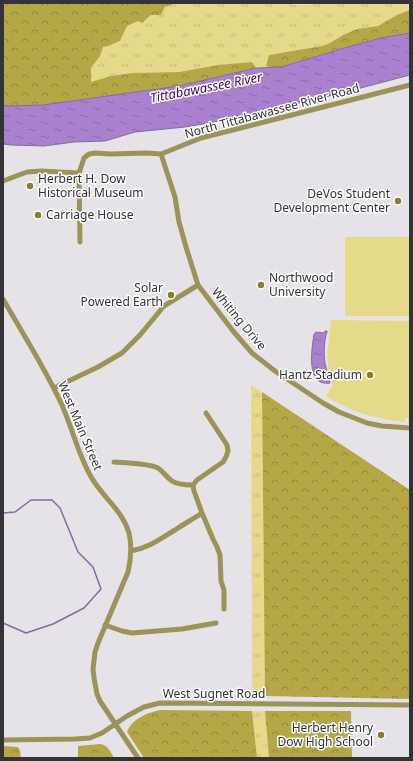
<svg xmlns="http://www.w3.org/2000/svg" width="413" height="761" font-family="'Noto Sans',sans-serif">
<style>
.grass{fill:url(#grass-tufts)}
.forest{fill:url(#forest-crowns)}
.pitch{fill:#e4da8a}
.water{fill:url(#water-ripples);stroke:#866aa0}
.lines{fill:none;stroke-linecap:round;stroke-linejoin:round}
.stream{stroke:#866aa0;stroke-width:1.5}
.minor{stroke:#9b9358;stroke-width:5}
.poi-dot{fill:#8a7e25;stroke:#fff;stroke-width:1.5}
.labels{text-anchor:middle;stroke-width:3;stroke-linejoin:round;paint-order:stroke}
.street-label{font-size:12px;fill:#343335;stroke:#fff}
.poi-label{font-size:12px;fill:#343335;stroke:#fff;text-anchor:end}
.water-label{font-size:13px;font-style:italic;fill:#440767;stroke:#fff}
</style>
<defs>
<pattern id="grass-tufts" width="24" height="20" patternUnits="userSpaceOnUse"><rect width="24" height="20" fill="#e4da8a"/><path d="M3 7l-1-3M5 7V3M7 7l1-3M15 17l-1-3M17 17v-4M19 17l1-3" fill="none" stroke="#c4bc78"/></pattern>
<pattern id="forest-crowns" width="20" height="18" patternUnits="userSpaceOnUse"><rect width="20" height="18" fill="#b4a746"/><path d="M2 6a3 3 0 1 1 6 0M12 15a3 3 0 1 1 6 0" fill="none" stroke="#93893b"/></pattern>
<pattern id="water-ripples" width="26" height="14" patternUnits="userSpaceOnUse"><rect width="26" height="14" fill="#a981ce"/><path d="M2 4q2-2 4 0t4 0M15 11q2-2 4 0t4 0" fill="none" stroke="#8a6aa8"/></pattern>
</defs>
<rect width="100%" height="100%" fill="#e5e3e8"/>
<!-- grass -->
<path class="grass" d="M173,3H286C297,6 309,5 321,3H410V10L397,15L378,26L357,29L343,35L330,43L322,46L269,55L266,65L269,67L256,68L252,62L218,65L179,72L132,73L111,76L91,83V68L100,56L103,47L108,46L120,41L127,26L138,21L143,23L150,15H161L165,7L172,5Z
M251,385L262,392L265,696H252Z
M252,711H265L269,758H257Z"/>
<!-- forest -->
<path class="forest" d="M3,3H173L172,5L165,7L161,15H151L142,23L138,21L127,26L120,41L108,46L103,47L100,56L91,68V82L111,76L132,73L179,72L218,65L252,62L256,68L179,86L43,105L9,106L3,105Z
M410,10V33L381,38L348,47L281,67H269L266,66L269,55L322,46L330,43L343,35L357,29L378,26L397,15Z
M262,392L410,490V699L265,696Z
M161,710L252,711L257,758H144L127,732C132,719 148,712 161,710Z
M265,711H351L352,758H269Z
M100,744C108,745 110,751 114,758H78V746Z
M3,746L18,747C21,750 20,754 21,758H3Z"/>
<!-- pitch -->
<path class="pitch" d="M345,237H410V316H345Z
M331,320L410,321V422H408V418H405V422C373,418 353,413 326,396L332,386V380L329,370L327,357Z"/>
<!-- water -->
<path class="water" d="M410,33V75L338,94L306,101L280,108L242,117L185,127L135,132L105,141L74,142L44,146L11,145L3,144V105L9,106L43,105L179,86L256,68L281,67L348,47L381,38Z
M325,331H327V332C324,340 323,358 326,367C327,373 329,378 330,383C305,387 312,348 314,334L316,332L324,333Z"/>
<g class="lines">
<!-- stream -->
<path class="stream" d="M3,513L15,512L31,500H52L60,508L78,552L93,567L101,589L84,608L53,624L26,633L3,623"/>
<!-- minor -->
<path class="minor" d="M161,154L175,197L179,222L186,247L198,285L233,331L252,353L275,371L323,403L339,412L367,423L382,426L410,428
M3,181L27,172L41,171L79,173
M80,242L79,173L84,158L89,154L95,153L110,154L147,153L161,154L201,138L410,85
M3,299C23,334 45,368 62,405C72,428 78,453 90,475C101,496 122,509 129,533C132,546 131,559 128,572L98,643L95,652L93,669L94,678L97,694L100,701L138,758
M54,388L98,367L122,353L140,335L164,306L198,285
M114,462C126,463 147,463 158,468C164,472 166,477 172,481C178,485 186,485 193,485
M202,513L213,539L217,547L220,555L221,581L224,590V609
M131,551C149,548 160,539 175,530C184,524 193,519 202,513L194,491L193,485L197,480L223,462L226,457L228,451L227,445L206,413
M105,625L122,631L132,633L182,629L216,623
M3,740L75,739L90,738L102,733L127,716L144,707L160,703L410,705"/>
</g>
<!-- markers -->
<g class="poi-dot">
<circle cx="30" cy="186" r="4"/>
<circle cx="398" cy="201" r="4"/>
<circle cx="38" cy="215" r="4"/>
<circle cx="261" cy="285" r="4"/>
<circle cx="171" cy="295" r="4"/>
<circle cx="370" cy="375" r="4"/>
<circle cx="381" cy="735" r="4"/>
</g>
<g class="labels">
<!-- street labels -->
<g class="street-label">
<text transform="translate(272 111) rotate(-15)" y="4">North Tittabawassee River Road</text>
<text transform="translate(239 319) rotate(50)" y="4">Whiting Drive</text>
<text transform="translate(80 426) rotate(67)" y="4">West Main Street</text>
<text x="214" y="698">West Sugnet Road</text>
</g>
<!-- poi labels -->
<g class="poi-label">
<text x="38" y="183" text-anchor="start">Herbert H. Dow<tspan x="38" dy="14">Historical Museum</tspan></text>
<text x="390" y="198">DeVos Student<tspan x="390" dy="14">Development Center</tspan></text>
<text x="46" y="219" text-anchor="start">Carriage House</text>
<text x="269" y="282" text-anchor="start">Northwood<tspan x="269" dy="14">University</tspan></text>
<text x="163" y="292">Solar<tspan x="163" dy="14">Powered Earth</tspan></text>
<text x="362" y="379">Hantz Stadium</text>
<text x="373" y="732">Herbert Henry<tspan x="373" dy="14">Dow High School</tspan></text>
</g>
<!-- water labels -->
<g class="water-label">
<text transform="translate(206 87) rotate(-11)" y="5">Tittabawassee River</text>
</g>
</g>
<!-- border -->
<rect width="413" height="761" fill="none" stroke="#343335" stroke-width="8"/>
</svg>
